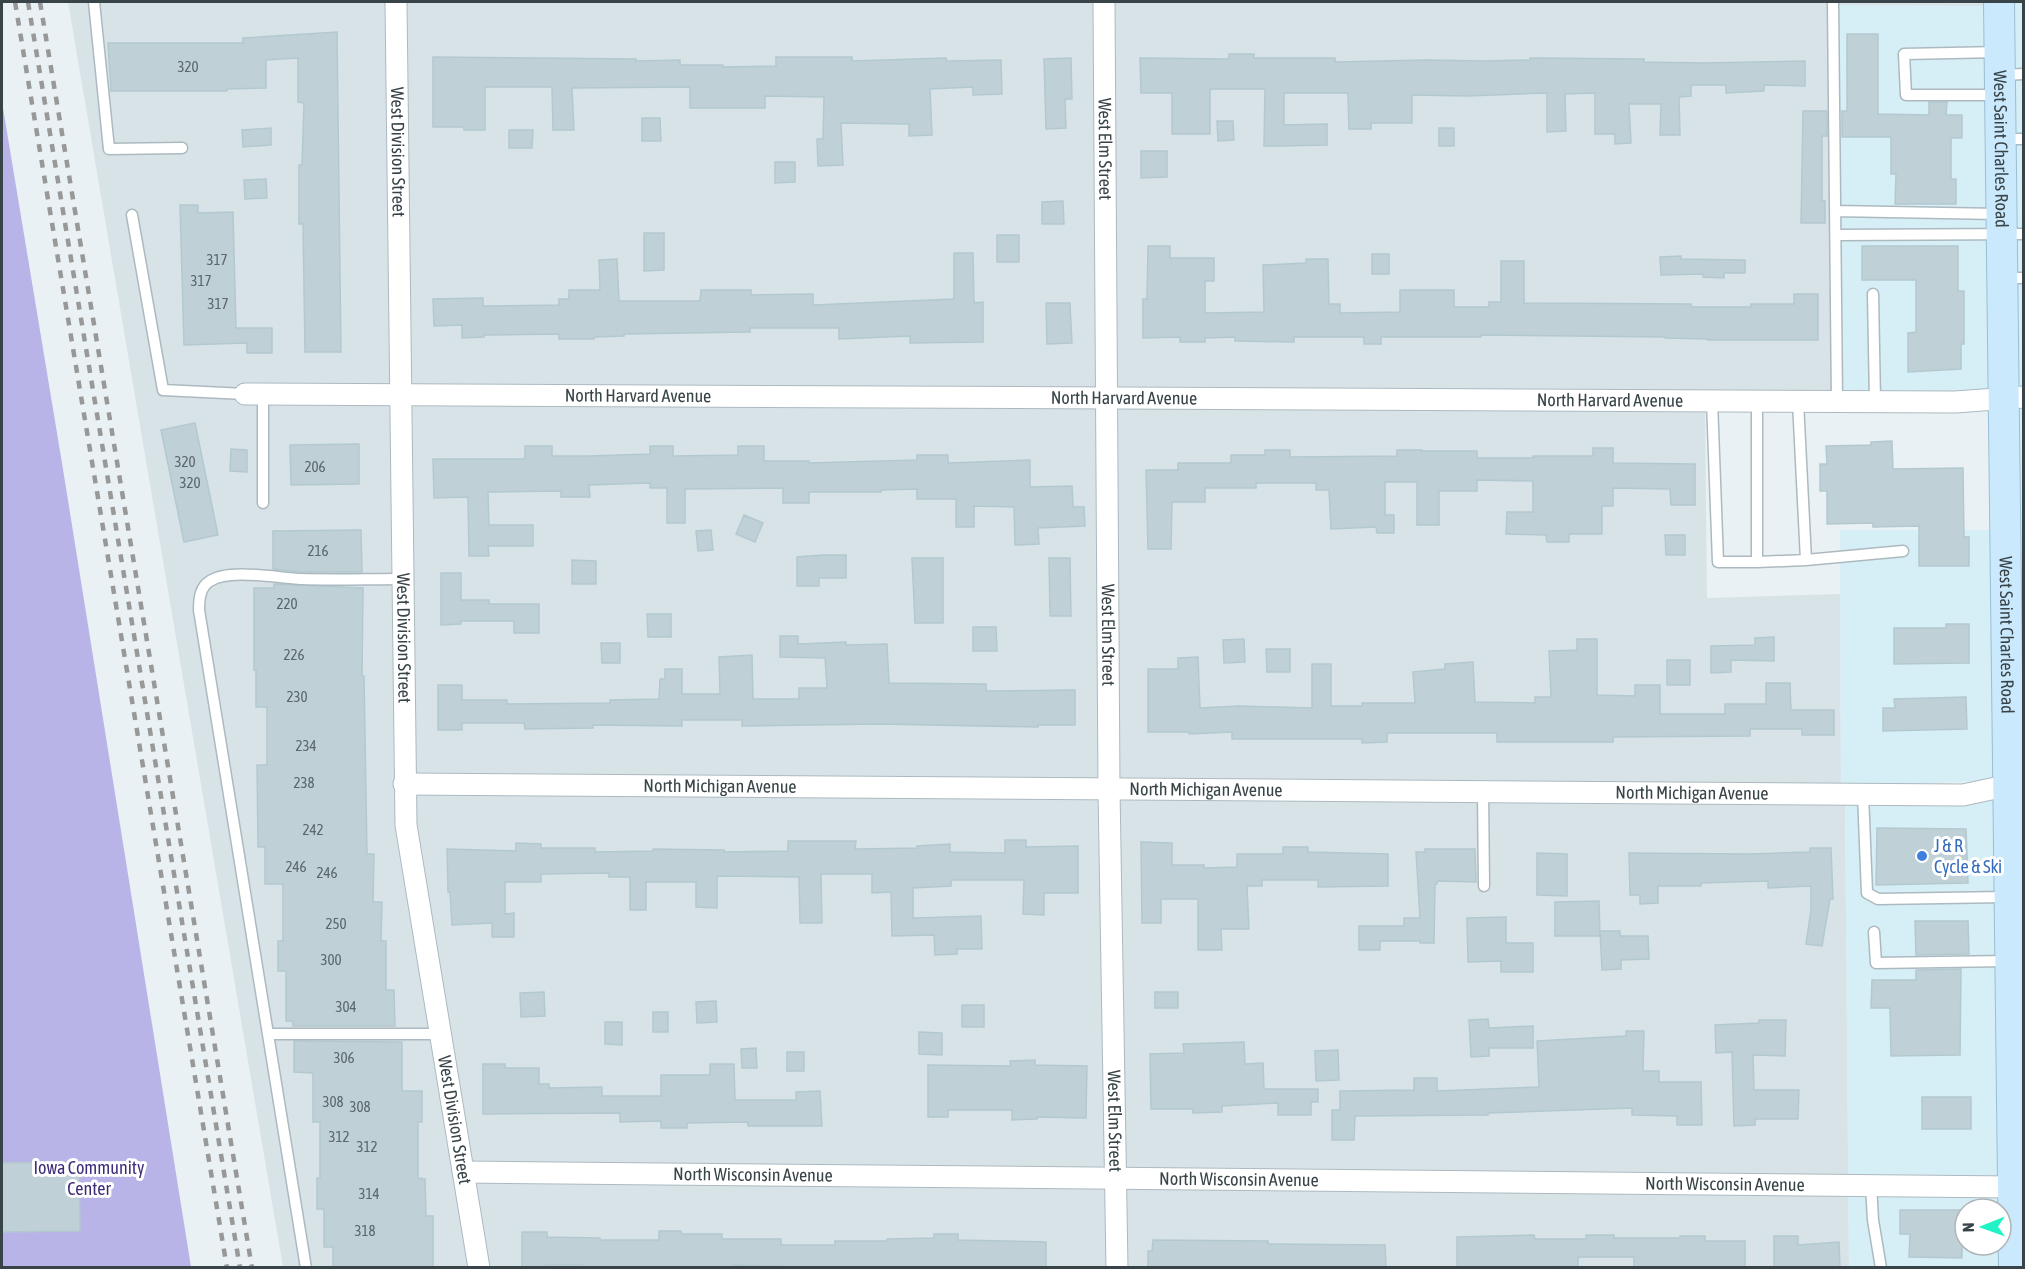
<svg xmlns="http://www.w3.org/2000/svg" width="2025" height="1269" font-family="'Asap Condensed',sans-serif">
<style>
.residential{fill:#d8e3e8}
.commercial{fill:#d6eef5;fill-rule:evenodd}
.green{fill:#b8b4e7}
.building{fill:#bfd0d6;stroke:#b3c9d0;stroke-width:1.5}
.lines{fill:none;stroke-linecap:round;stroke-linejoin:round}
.service-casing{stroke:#acbac0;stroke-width:13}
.minor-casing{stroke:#acbac0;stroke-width:23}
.secondary-casing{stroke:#9abed3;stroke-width:32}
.service{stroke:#fff;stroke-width:10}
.minor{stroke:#fff;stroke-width:21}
.secondary{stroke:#cbe9fd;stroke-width:30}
.rail{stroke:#989898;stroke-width:4.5;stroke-dasharray:8 8;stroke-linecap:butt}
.shop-dot{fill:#3f7fe0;stroke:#fff;stroke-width:2}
.labels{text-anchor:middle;stroke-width:6;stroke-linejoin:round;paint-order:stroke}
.number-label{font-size:15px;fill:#5a676c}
.street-label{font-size:18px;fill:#384448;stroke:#fff}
.shop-label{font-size:18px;fill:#366cbe;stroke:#fff;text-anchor:start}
.park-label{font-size:18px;fill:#3f2c79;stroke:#fff}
</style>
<rect width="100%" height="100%" fill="#eaf1f4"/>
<!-- residential -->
<path class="residential" d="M68,2H1992L1831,397L1705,408L1707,598L1840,594L1841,787L1845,801L1849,1267H283Z"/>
<!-- commercial -->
<path class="commercial" d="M2008,2H2024L2023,1268Z
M1828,5L1992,6L1998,393L1831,397Z
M1840,530H1998L2001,780L1841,787Z
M2001,793L2007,1267H1849L1845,801ZM1965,1209H2001V1245H1965Z"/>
<!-- green -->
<path class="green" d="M2,102L62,463L191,1267H2Z"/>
<!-- building -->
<path class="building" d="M337,32L341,352H305L303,224H299V165H302L304,103L298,102V58L266,60V88L227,89V91H111L108,43H243V38Z
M1847,34H1878V114L1929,115V102H1947L1946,115H1962V138H1951V179H1956V204H1895L1896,174H1891V137H1842V111H1847Z
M1229,54H1254V58H1335V62L1425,60L1485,61L1530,60V58L1644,59V62L1703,63L1805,61V86L1764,85V91L1726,93V85H1691V96L1679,97L1680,135H1660L1661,104H1629L1631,143L1615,144V134H1595V93L1565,94L1566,131L1547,132V93L1468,96L1412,95V123H1371V129H1349L1348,93H1284V125L1327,124V145L1280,146H1264L1265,89H1210V134H1172V93H1141L1140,58L1229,59Z
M433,57L636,59V61L680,60V65H723V67L776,66V57H852V61L946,58L947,61L1001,60L1002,94L973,95V87L930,89L932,135L909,136V124L841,123L843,165L818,166L817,139H823L824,97L765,96V108H690V87L572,88L574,130H553L552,87H485V130H464V127H433Z
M1071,58L1072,99H1065L1066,128L1046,129L1044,59Z
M1803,111H1827V136H1822V201H1825V223H1801Z
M642,118H660L661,141H642Z
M1217,121H1233L1234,140L1218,141Z
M271,128V145L243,147L242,130Z
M1439,128H1454V146H1439Z
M509,130H533L532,148H509Z
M1141,151H1167V177L1141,178Z
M775,162H795V182L775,183Z
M266,179L267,198L245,199L244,180Z
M1063,201L1064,224H1042V202Z
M180,205H198V213L233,212L236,328H272V353H247V343L184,345Z
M644,233H664V270L644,271Z
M997,235H1019V262H997Z
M1148,246H1170V258H1214V281H1205V313L1264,312L1263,265L1306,263V259H1328L1329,304H1340V313L1400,312V290H1454V307H1489V302H1501V261H1524V303L1691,304V307H1751V304H1794V294H1818V340H1708V339L1665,338V337L1481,335V337H1381V344H1364V337H1294V342L1235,341V337L1205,338V342H1180V337L1143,338V299H1147Z
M1862,246H1958V291H1964V344H1961V369L1908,372V333L1916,332V280H1862Z
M954,253H973L974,303L983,302V342L910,343V336L839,339V328H750V332L624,334V336L594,337V339H559V334L484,335V337L462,338V325L434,326L433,299L483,298V306L559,305V299H569V290H600L599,260L617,259L619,301H700L701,290H751V295L813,294V305L954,299Z
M1372,254H1389V274H1372Z
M1681,256V259L1745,260V273H1724V278L1703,277V274L1661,275L1660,257Z
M1046,303H1070L1072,343L1047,344Z
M195,423L218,535L184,542L161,430Z
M1892,441L1893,469L1963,468L1964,537H1969V566H1919V526L1873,527V523L1827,524V491H1820V464H1827L1826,446L1871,445V442Z
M359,444V484L291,485L290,445Z
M525,446H552V456H589L650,454V446H673V456L738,455V446H764V461H809V463L917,460V455H948V463L1030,460V487L1072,486L1073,507H1084L1085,526L1038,528L1039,544L1015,545L1014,507L974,506V527H956V499H917V489L881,490V492H809V503H783V488L685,489V523H667V488H650V483L589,485L590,497H561V491L488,492L489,525H533V546H488L489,556H469L468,497L434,498L433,459H525Z
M1593,448H1613V463L1695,464V505H1671L1670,489L1613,488V506H1602V534H1569V542H1547L1546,535L1506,534L1507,512H1533V481L1477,480V491H1439V525H1417V482H1385V515H1394V533H1377L1376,527L1331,529L1329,490H1316V483H1256V488H1205V502H1172L1171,549H1148L1146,470H1178V463H1231V455H1265V450H1290V457L1397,456V450H1422V451H1477V458H1533V456H1593Z
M231,449L247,450V472L230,471Z
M744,515L763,523L755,542L736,534Z
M361,530L362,572H301L273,569V531Z
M711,530L713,550L698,551L696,531Z
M1665,535H1685V555H1666Z
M823,555H846V578H819V586H797V557Z
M912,558H943V623H915Z
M1049,558H1070L1071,616H1050Z
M572,560L596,561V584H572Z
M441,573H461V600H489V604H539V633H514V621H461V624L441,625Z
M274,584L363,588L362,676H364L367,854H374L373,902H382L381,941H386V990H394L395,1026H293V1021H286V971H278V941H283V884H265V847H258L257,765H267V707H256V670H254V588H274Z
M647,614H671V637H648Z
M1946,624H1969V663L1894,664V628H1946Z
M973,627H996L997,651H973Z
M780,636H798V644L846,642V645L887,644L889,683L986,684V691L1075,690V725H1038V727L878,724L742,726V720H682V726L593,725V728L525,729L524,723H462V730H438V685H462V700H507V704L610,703V700L659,699L660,679H665V669H682V694H720L719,657L752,655L753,699H799V688H827L825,658L780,657Z
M1774,637V661L1731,660V672L1711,673V646L1755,645V638Z
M1244,639L1245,662L1224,663L1223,640Z
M1577,639H1597V695L1635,696V685H1660V714H1725V704H1766V683H1790L1791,710H1834V735H1802V729H1750V736L1613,737V742H1497V733H1387V742L1362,743V739H1232V732L1189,734V732H1148V669H1178V658L1198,657L1200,708L1239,706L1312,708V664H1331V706H1362V703H1415L1413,672L1445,669V664L1473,662L1475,702L1535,703V697H1551L1549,651L1577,650Z
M601,643H620V663H602Z
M1266,649H1290V672H1267Z
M1667,660H1690V685H1667Z
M1966,697L1967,729L1883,731V708H1895L1894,699Z
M1877,828L1966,829L1968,883L1876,885Z
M1005,840H1026V847L1078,846V893H1044V915L1023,914L1024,880H951V886L913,888V918L981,916L982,949H957V954L935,955L934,935L892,936L891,892L872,893V874H821L822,923H800L799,877L717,876V908L696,907V882H646V910H630V877H609V873L541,874V882H505V914L514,913V937H492V923L452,925L450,892H448L447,849L516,851V843L541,844V848H595V852L653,851V849L724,850V852L788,851V841H856L855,849L917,848V846L950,844V852L1005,853Z
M1141,842L1172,843V865H1204V868L1237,867V854H1283V847H1308V852L1388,854V886L1318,887V880H1262V886H1247L1249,929H1221L1222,950H1198V899H1161V923H1142Z
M1810,848H1831L1833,899H1830L1822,946L1806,944L1811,910V886L1768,888V881L1701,883V886H1658V903L1640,904V895H1630L1629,853L1751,854L1810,852Z
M1425,849H1475L1476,882L1437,881V884H1435L1434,943H1420V941H1380V950H1359V926H1404V918H1420L1416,852H1425Z
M1537,853L1567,854V896L1537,895Z
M1599,901L1600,936H1555V902Z
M1506,917V943H1533V972H1501V961L1468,962L1467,918Z
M1915,921H1968L1969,954L1916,955Z
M1600,931H1620V936H1648L1649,959L1621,960V969L1602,970Z
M1961,969L1960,1055L1891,1056L1890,1008H1871L1872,980H1916V970Z
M544,992L545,1016L521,1017L520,993Z
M1155,992H1178V1008H1155Z
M716,1001L717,1022L697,1023L696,1002Z
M962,1005H984V1027H962Z
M653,1012H668V1032H653Z
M1488,1019L1489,1028L1533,1026V1048H1489V1056L1471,1057L1469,1020Z
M1759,1020H1786L1785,1056L1753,1055L1754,1090H1799L1798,1119H1755V1125L1734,1126L1732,1052L1716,1053L1715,1025L1759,1023Z
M605,1022H622V1045L605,1044Z
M1626,1031H1644L1643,1071H1659V1082H1701L1702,1125H1677V1116L1632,1115V1108L1488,1113V1115L1355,1116L1354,1140H1332V1110H1340V1091L1414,1090V1078H1437V1091L1539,1087L1537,1041L1626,1036Z
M919,1032L942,1033V1055L919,1054Z
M294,1041L402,1042V1091H422V1122H418V1178L425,1179L426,1216H433V1268H333V1247H324V1209H317V1178H320V1122H313V1073L294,1072Z
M1244,1042L1245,1064L1263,1063L1264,1089H1318V1102H1311V1115H1278V1103L1222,1106V1112L1193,1113V1109H1151L1150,1054L1184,1053L1183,1044Z
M756,1048L757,1068H742L741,1049Z
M1338,1050L1339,1080L1316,1081L1315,1051Z
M787,1052H804V1071H787Z
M1035,1060V1065L1087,1066L1086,1118L1037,1117V1119L1012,1120V1110H948V1117H928V1065L1011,1066L1010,1061Z
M483,1064H505V1068H539V1084H549V1088L602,1087V1096H661V1075H710V1064H734L735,1100H796V1092L820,1091L822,1126H748V1122L687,1123V1128H661V1121L620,1122V1113L483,1114Z
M1922,1097H1971V1129H1922Z
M79,1162L80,1231L2,1232V1163Z
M1900,1210H1962V1258L1909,1257L1910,1234H1900Z
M659,1231H681L682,1234H722V1239H781V1245H835V1241H887V1239L934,1238V1234H958V1240L1046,1242V1268H835L733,1265V1268H583V1265H546V1268H522V1232H547V1237L600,1238V1240H659Z
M1534,1235L1535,1239H1586V1235H1614V1238H1680V1236H1705V1241H1745V1268H1634V1257H1578V1266L1457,1268V1237Z
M1774,1236H1798V1245L1839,1242L1840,1268H1774Z
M1153,1240L1268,1241V1244L1385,1245L1386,1268H1148V1251H1152Z"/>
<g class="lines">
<defs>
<path id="service" d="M94,2L109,149L182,148
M1833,2L1837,402
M2003,75L2024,74
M1998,95H1906L1904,54L1999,52
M2003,139H2024
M1835,211L1998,214
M132,215L163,390L245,394
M1836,235L2024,234
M2003,278H2024
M1873,294L1875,402
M1712,401L1718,562H1757V401
M263,503V394
M1806,560L1903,551
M1757,562L1806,560L1798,402
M1483,791L1484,886
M1863,794L1867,893L1878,899L2006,897
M1874,932L1876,963L2007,961
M268,1034H440
M1871,1185L1873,1220L1881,1268
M306,1268L199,610C199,599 200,587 210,581C229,568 277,578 301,579C334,580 368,579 402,579"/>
<g id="minor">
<path id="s1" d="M396,2L406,825L479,1268"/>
<path id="s2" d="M1104,2L1109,789L1117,1268"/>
<path id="s3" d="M245,394L1955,402L2024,397"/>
<path id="s4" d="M404,784L1963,795L2024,782"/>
<path id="s5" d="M463,1172L2013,1187"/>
</g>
<g id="secondary">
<path id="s6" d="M1999,2L2014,1268"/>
</g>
</defs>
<!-- service casing -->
<use href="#service" class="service-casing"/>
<!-- minor casing -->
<use href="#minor" class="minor-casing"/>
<!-- secondary casing -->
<use href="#secondary" class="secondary-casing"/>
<!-- service -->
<use href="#service" class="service"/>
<!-- minor -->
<use href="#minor" class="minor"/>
<!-- secondary -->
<use href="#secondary" class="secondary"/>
<!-- rail -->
<path class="rail" d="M15,2L227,1268
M28,2L240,1268
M40,2L252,1268"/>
</g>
<!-- markers -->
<circle class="shop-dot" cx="1922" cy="856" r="6"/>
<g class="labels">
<!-- number labels -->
<g class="number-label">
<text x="188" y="72">320</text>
<text x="217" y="265">317</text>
<text x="201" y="286">317</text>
<text x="218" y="309">317</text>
<text x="185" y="467">320</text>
<text x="315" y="472">206</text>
<text x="190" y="488">320</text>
<text x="318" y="556">216</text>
<text x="287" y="609">220</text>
<text x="294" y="660">226</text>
<text x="297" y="702">230</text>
<text x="306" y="751">234</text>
<text x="304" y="788">238</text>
<text x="313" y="835">242</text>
<text x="296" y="872">246</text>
<text x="327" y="878">246</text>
<text x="336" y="929">250</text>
<text x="331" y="965">300</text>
<text x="346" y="1012">304</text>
<text x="344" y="1063">306</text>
<text x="333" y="1107">308</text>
<text x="360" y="1112">308</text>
<text x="339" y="1142">312</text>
<text x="367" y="1152">312</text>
<text x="369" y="1199">314</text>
<text x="365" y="1236">318</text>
</g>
<!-- street labels -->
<g class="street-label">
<text dy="6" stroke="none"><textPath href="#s2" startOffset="147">West Elm Street</textPath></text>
<text dy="6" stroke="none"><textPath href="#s6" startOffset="147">West Saint Charles Road</textPath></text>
<text dy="6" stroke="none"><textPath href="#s1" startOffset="150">West Division Street</textPath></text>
<text dy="6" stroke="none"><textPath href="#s3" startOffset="393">North Harvard Avenue</textPath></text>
<text dy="6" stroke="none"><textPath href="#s3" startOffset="879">North Harvard Avenue</textPath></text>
<text dy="6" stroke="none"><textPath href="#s3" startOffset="1365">North Harvard Avenue</textPath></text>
<text dy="6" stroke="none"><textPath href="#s2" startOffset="633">West Elm Street</textPath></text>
<text dy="6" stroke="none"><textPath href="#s6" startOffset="633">West Saint Charles Road</textPath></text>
<text dy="6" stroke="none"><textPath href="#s1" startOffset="636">West Division Street</textPath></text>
<text dy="6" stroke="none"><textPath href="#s4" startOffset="316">North Michigan Avenue</textPath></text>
<text dy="6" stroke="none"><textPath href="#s4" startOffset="802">North Michigan Avenue</textPath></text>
<text dy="6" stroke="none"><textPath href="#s4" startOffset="1288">North Michigan Avenue</textPath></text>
<text dy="6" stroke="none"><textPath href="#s1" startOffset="1122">West Division Street</textPath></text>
<text dy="6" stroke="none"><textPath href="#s2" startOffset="1119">West Elm Street</textPath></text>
<text dy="6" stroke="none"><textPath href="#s5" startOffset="290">North Wisconsin Avenue</textPath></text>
<text dy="6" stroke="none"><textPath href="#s5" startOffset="776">North Wisconsin Avenue</textPath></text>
<text dy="6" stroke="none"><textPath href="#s5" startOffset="1262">North Wisconsin Avenue</textPath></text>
</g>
<!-- shop labels -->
<g class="shop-label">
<text x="1934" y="852">J &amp; R<tspan x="1934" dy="21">Cycle &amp; Ski</tspan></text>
</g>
<!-- park labels -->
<g class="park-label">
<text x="89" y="1174">Iowa Community<tspan x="89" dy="21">Center</tspan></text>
</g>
</g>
<!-- border -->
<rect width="2025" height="1269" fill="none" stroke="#384448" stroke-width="6"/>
<!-- north arrow -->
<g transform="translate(1983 1227) rotate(269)"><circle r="28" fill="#ffffff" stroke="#afb4b6" stroke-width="1.5"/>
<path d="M0-4.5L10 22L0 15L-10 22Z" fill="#21f3c6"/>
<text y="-9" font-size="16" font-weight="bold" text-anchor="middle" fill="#384448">N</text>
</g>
</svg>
